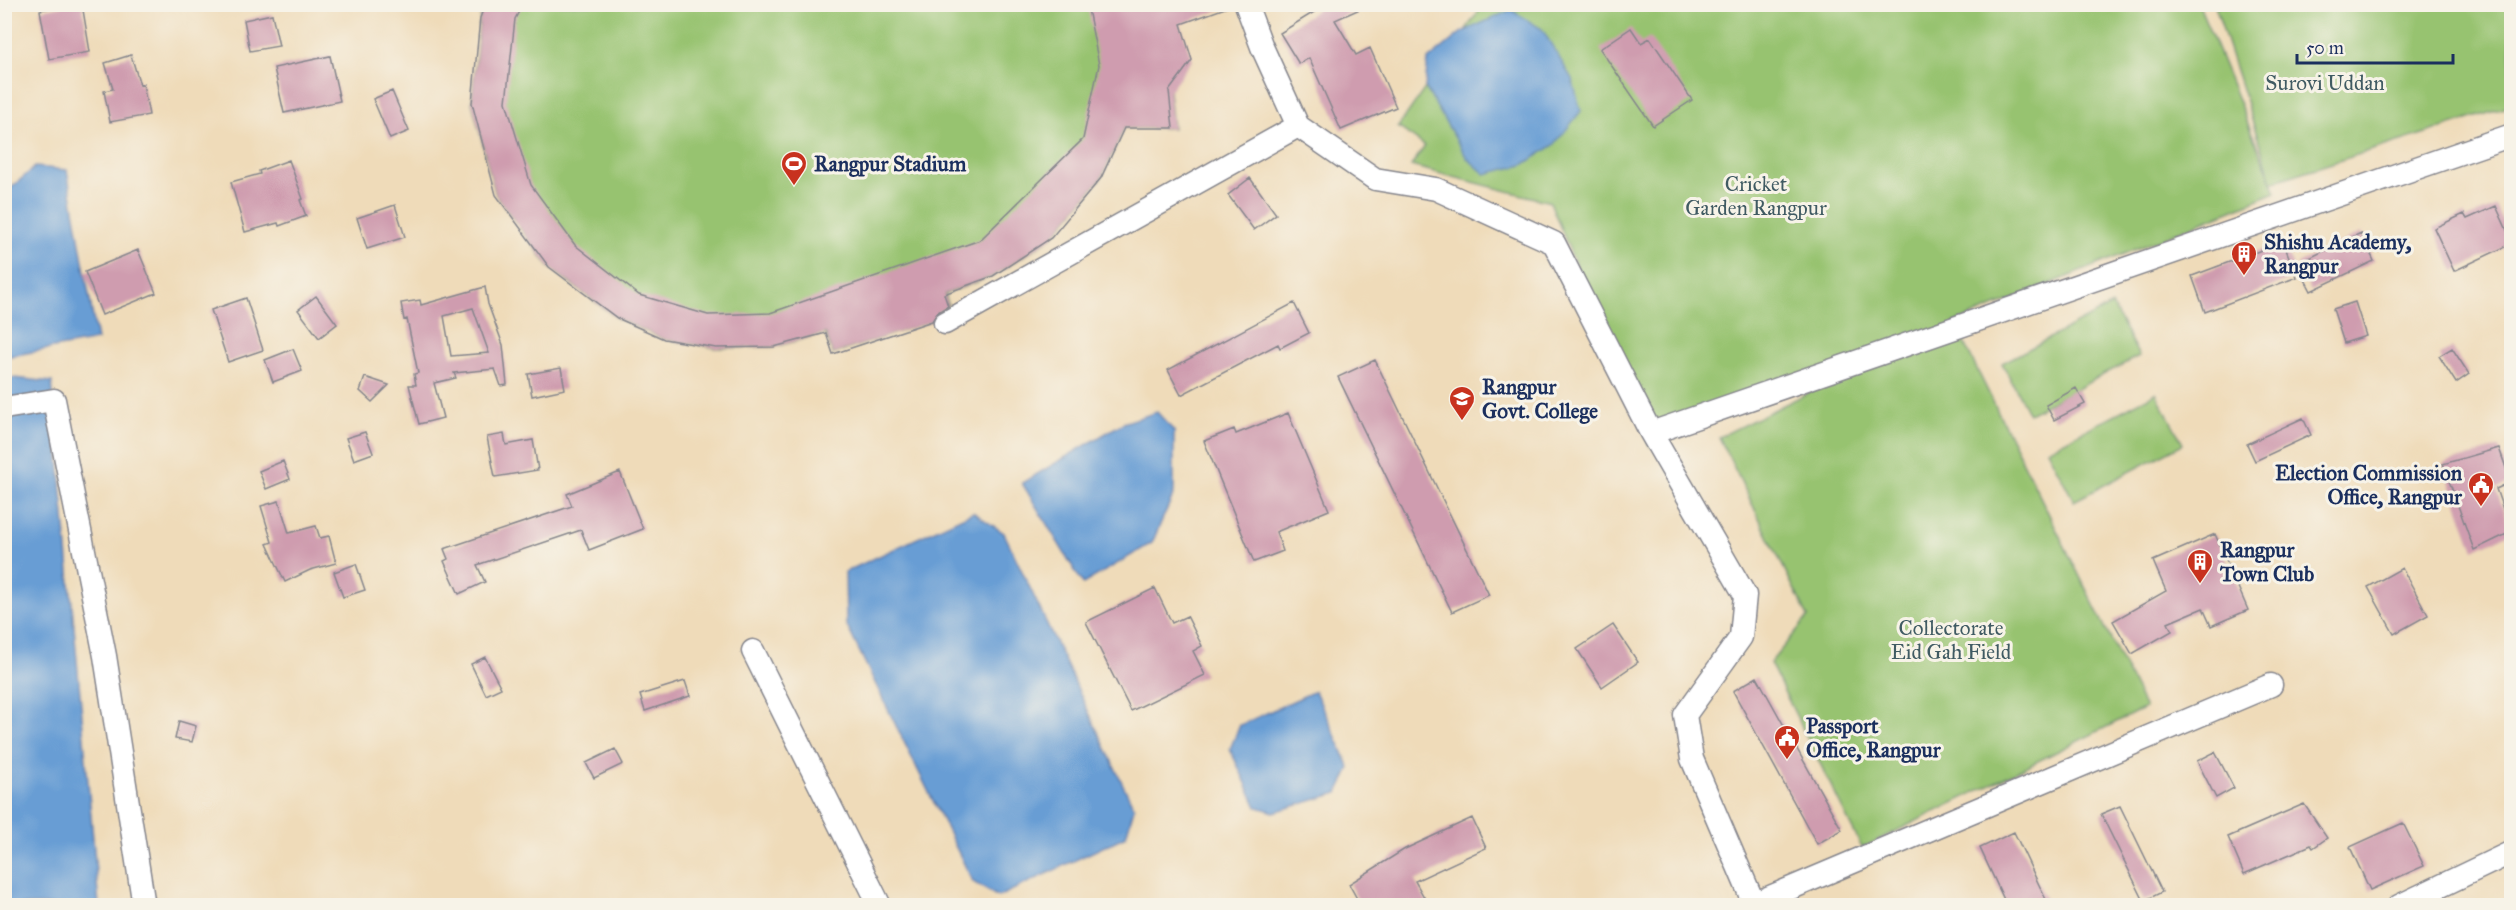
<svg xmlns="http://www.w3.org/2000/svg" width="2516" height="910" font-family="'IM FELL Great Primer',serif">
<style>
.green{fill:#97c370;stroke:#597967;stroke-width:1.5}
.water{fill:#679dd4;stroke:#416699;stroke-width:1.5}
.building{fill:#cf9caf;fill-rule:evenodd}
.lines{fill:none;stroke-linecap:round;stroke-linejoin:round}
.street-casing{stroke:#85858c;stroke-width:25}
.street{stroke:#fff;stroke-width:22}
.labels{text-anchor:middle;stroke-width:6;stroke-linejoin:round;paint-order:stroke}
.park-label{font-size:21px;fill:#405b63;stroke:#f7f3e8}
.poi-label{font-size:21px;font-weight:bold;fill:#1b2f5e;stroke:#f7f3e8;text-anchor:start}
</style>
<rect width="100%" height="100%" fill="#f7f3e8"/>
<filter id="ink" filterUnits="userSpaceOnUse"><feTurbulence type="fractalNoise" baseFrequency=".0167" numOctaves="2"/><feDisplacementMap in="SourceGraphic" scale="12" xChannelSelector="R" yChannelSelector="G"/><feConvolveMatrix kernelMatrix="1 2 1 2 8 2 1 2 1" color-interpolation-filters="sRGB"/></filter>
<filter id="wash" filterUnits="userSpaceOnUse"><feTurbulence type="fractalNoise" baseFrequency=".008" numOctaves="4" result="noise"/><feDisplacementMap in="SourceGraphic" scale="24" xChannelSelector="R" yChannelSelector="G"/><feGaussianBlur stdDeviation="1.35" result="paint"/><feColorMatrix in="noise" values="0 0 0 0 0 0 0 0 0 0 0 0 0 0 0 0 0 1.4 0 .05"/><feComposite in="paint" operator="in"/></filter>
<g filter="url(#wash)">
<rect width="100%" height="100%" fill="#efdbb9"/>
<!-- green -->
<path class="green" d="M485,5H1175L1169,91L1173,128H1124L1101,178L1051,238L993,276L945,294L951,314L833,354L825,333L774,347L716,348L664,339L617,318L549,267L496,195L472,103L480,18Z
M1483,5H2199L2272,182L2215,5H2511V106L2272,182L2276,192L1954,323L2145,708L1862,848L1770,663L1808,617L1719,437L1921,337L1650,447L1550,202L1411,166L1425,146L1398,127Z
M2112,305L2139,356L2029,414L2002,363Z
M2156,393L2183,444L2074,501L2047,450Z"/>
<!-- water -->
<path class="water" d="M1511,10L1542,29L1572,79L1581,111L1554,145L1523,165L1485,174L1467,158L1425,87L1428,60L1462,32Z
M35,167L67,170L97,340L5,357V193Z
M4,377L52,382L99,905H5Z
M1157,412L1174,431V493L1152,543L1083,584L1022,483L1123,423Z
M973,512L1004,533L1134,808L1126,836L998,897L973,882L846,624L845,572Z
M1315,691L1350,768L1338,793L1274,812L1257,807L1230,749L1240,725Z"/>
<g id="blocks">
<!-- building -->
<path class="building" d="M71,4H82L90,52L49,59L40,10Z
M485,4H523L515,19L506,102L531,185L575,245L639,295L708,315L770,313L980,240L1083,139L1099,65L1087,4H1228V7L1181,24L1192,60L1169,91L1173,128H1124L1101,178L1051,238L993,276L944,294L948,306L938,312L932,321L833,354L826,333L774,347L716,348L664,339L617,318L549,267L496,195L472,103L480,18Z
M1327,4H1371L1335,20L1356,55L1370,48L1396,107L1341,130L1309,58L1299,64L1280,33Z
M272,14L279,46L250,51L244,20Z
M1631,28L1641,43L1650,38L1692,100L1653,126L1600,49Z
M131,55L140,85L143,84L149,115L110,122L104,91L113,89L105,63Z
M330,56L340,101L284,113L274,68Z
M392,91L409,131L390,139L373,99Z
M289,160L303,199L300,200L306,216L279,226L278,223L245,232L231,182L260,174L259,171Z
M1250,178L1276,214L1254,230L1228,195Z
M395,205L405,237L367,249L357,218Z
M2496,206L2511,239V244L2454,271L2434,228L2464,214L2467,219Z
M2361,233L2374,261L2311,291L2297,264Z
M2283,242L2297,277L2205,312L2192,276Z
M138,250L156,293L102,315L85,272Z
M485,287L488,304L503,345L507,385L501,386L495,369L454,373L456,378L434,383L443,418L419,424L409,385H416L414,374L418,373L407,319L404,320L401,303L420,300L421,305ZM473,308L489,353L451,356L444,316Z
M316,296L337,324L319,338L298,310Z
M246,298L263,350L228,362L211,310Z
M2355,302L2366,336L2344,343L2333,309Z
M1294,303L1309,333L1280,348L1278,344L1181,395L1168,370Z
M2452,348L2469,374L2456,383L2439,356Z
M293,349L302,371L273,382L265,360Z
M1375,360L1489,595L1452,612L1338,377Z
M561,368L565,389L532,396L528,374Z
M365,377L389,385L372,402L360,391Z
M2076,388L2085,404L2054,420L2046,405Z
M1288,413L1329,510L1276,532L1283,551L1254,562L1204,441L1234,429L1236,434Z
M2303,418L2311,435L2255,461L2247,444Z
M365,432L373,453L354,460L346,438Z
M504,434L506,445L533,440L538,470L495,477L487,437Z
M2499,448L2511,482L2496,489L2511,532L2474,550L2443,464Z
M283,461L290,479L266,489L259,471Z
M620,472L643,529L589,550L581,530L477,565L485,582L459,594L444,561L448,559L444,549L572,506L567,494Z
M279,501L289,533L316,526L320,538L329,536L336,563L310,570L285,582L267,544L272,542L261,506Z
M2215,534L2248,610L2211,626L2203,608L2168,623L2172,631L2132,654L2113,621L2166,591L2153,561Z
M356,564L365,590L343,597L334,572Z
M2402,568L2428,615L2394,634L2368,587Z
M1155,588L1172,623L1187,616L1202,646L1193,651L1205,675L1131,711L1086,622Z
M1613,625L1638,662L1602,687L1577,649Z
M485,657L501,688L486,695L471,664Z
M1757,677L1842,830L1817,844L1733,691Z
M685,681L690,696L645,711L640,695Z
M179,721L196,726L192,742L175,739Z
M615,749L623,764L594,778L586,763Z
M2215,752L2234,788L2216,798L2197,761Z
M2304,804L2327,838L2313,848L2311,845L2244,874L2228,837Z
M2120,806L2162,892L2144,901L2101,814Z
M1472,818L1486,848L1415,881L1429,906H1361L1349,884L1405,849Z
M2403,823L2424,866L2370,890L2350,847Z
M2014,832L2049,906H2007L1980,848Z"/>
</g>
</g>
<g filter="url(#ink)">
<use href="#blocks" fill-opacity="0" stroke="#85858c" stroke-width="1.5"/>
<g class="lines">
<defs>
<path id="street" d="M1246,4L1262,47L1298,126L1375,179L1436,189L1554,243L1651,433L1745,595L1741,637L1685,715L1692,759L1755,906
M945,323L1298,126
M4,408L54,400L105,656L144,906
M1651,433L2512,135
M753,651L880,906
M1756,903L2271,685
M2399,906L2512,852"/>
</defs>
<!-- street casing -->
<use href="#street" class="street-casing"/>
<!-- street -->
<use href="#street" class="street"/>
</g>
</g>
<!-- icons -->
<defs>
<symbol id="stadium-pin" viewBox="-11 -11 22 30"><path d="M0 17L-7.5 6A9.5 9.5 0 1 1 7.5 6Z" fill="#c8321e" stroke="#f7f3e8"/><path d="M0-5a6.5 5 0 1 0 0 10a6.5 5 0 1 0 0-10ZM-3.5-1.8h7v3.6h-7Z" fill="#fff"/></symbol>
<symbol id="building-pin" viewBox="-11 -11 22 30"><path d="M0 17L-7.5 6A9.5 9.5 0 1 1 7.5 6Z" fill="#c8321e" stroke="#f7f3e8"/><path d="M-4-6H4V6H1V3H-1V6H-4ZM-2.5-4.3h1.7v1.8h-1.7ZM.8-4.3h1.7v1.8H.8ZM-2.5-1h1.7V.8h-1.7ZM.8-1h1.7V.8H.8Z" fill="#fff"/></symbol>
<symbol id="university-pin" viewBox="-11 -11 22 30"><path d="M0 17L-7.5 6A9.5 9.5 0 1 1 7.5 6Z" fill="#c8321e" stroke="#f7f3e8"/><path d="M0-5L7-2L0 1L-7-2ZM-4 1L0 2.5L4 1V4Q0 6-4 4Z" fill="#fff"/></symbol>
<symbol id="civic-pin" viewBox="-11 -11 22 30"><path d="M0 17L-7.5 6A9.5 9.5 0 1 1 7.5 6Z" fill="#c8321e" stroke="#f7f3e8"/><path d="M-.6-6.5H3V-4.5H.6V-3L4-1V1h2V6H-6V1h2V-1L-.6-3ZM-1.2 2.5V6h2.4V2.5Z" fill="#fff"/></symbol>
</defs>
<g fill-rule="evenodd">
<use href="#stadium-pin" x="779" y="149" width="30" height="40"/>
<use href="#building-pin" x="2229" y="239" width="30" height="40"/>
<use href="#university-pin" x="1447" y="384" width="30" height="40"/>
<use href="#civic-pin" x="2466" y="470" width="30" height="40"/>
<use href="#building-pin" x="2185" y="547" width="30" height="40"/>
<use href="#civic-pin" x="1772" y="723" width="30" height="40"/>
</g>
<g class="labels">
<!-- park labels -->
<g class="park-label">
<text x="2325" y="90">Surovi Uddan</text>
<text x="1756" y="191">Cricket<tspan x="1756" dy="24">Garden Rangpur</tspan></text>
<text x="1951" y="635">Collectorate<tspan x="1951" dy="24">Eid Gah Field</tspan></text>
</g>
<!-- poi labels -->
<g class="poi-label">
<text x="814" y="171">Rangpur Stadium</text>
<text x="2264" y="249">Shishu Academy,<tspan x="2264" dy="24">Rangpur</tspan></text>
<text x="1482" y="394">Rangpur<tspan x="1482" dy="24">Govt. College</tspan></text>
<text x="2462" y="480" text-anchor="end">Election Commission<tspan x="2462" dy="24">Office, Rangpur</tspan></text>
<text x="2220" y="557">Rangpur<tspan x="2220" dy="24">Town Club</tspan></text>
<text x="1806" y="733">Passport<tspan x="1806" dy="24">Office, Rangpur</tspan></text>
</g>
</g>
<!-- margin -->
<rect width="2516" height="910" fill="none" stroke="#f7f3e8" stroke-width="24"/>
<!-- scale -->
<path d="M2297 54v9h156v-9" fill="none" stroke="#1b2f5e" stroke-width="3"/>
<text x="2306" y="54" font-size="18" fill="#1b2f5e" stroke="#f7f3e8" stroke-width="4.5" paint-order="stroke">50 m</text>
</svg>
